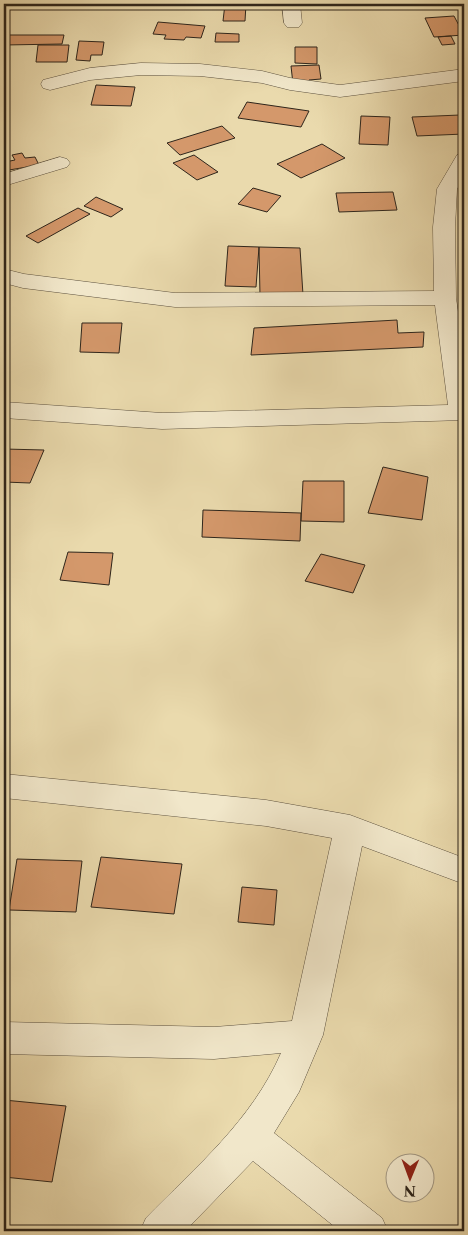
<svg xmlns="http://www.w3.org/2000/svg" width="468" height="1235" font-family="'Libre Caslon Text',serif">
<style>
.building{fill:#d4986b;stroke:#2e251b}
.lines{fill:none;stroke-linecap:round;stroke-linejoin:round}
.minor-casing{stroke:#5d5240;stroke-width:1}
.minor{fill:#f1e7ca;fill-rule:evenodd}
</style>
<rect width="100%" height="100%" fill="#eadaad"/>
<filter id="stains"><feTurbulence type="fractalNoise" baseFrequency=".004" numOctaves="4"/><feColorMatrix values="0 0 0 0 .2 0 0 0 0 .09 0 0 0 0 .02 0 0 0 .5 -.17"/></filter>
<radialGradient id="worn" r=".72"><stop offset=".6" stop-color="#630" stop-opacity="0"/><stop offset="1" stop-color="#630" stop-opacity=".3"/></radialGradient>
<!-- building -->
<path class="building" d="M225,4H246L245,21H223Z
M454,16L464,35L434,37L425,18Z
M158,22L205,26L201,38L186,37L184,40L164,39L166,35L153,34Z
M216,33L239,34V42H215Z
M4,35H64L62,44L4,45Z
M451,36L455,44L442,45L438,37Z
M79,41L104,42L102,55H91L90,61L76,60Z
M38,45H69L67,62H36Z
M295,47H317V64L295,63Z
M319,65L321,79L309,80V84H293L291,66Z
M96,85L135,87L131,106L91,105Z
M247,102L309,111L301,127L238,118Z
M460,115L464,134L417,136L412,117Z
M361,116L390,117L388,145L359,144Z
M222,126L235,138L180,155L167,143Z
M322,144L345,158L301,178L277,164Z
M22,153L25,158L35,157L39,165L9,170L5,162L15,160L12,155Z
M194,155L218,172L197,180L173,163Z
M253,188L281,196L267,212L238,204Z
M393,192L397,210L339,212L336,193Z
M96,197L123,209L111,217L84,206Z
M78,208L90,214L38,243L26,236Z
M228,246L259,247L256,287L225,286Z
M259,247L300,248L303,295L260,296Z
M397,320L398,333L424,332L423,347L251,355L254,328Z
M82,323H122L119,353L80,352Z
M4,449L44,450L30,483L4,482Z
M383,467L428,477L422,520L368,513Z
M303,481H344V522L301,521Z
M203,510L301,513L300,541L202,537Z
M68,552L113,553L109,585L60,580Z
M321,554L365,565L353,593L305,581Z
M101,857L182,864L174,914L91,907Z
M17,859L82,861L76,912L9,910Z
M242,887L277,890L274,925L238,922Z
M4,1100L66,1106L52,1182L4,1177Z"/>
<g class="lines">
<defs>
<path id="minor" d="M282,4H300L302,23L299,27H287L284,23Z
M141,63L200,64L262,71L290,78L340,85L464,69V81L340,97L290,90L262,83L200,76L141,75L90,80L50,90L43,88L41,84L43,80L90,68Z
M464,153V176L457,189L455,227L456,298L464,353V420L162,429L4,418V402L162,413L448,405L435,305L175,307L23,288L4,283V269L24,274L175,293L434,291L433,227L437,189L457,155Z
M60,157L67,159L70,163L67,167L4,186V174Z
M4,774L266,800L350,815L464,858V884L362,846L323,1035L299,1092L274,1133L382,1218L388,1231H340L253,1161L185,1231H140L146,1218C196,1167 252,1120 281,1053L214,1059L4,1054V1022L214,1027L292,1021L332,838L266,826L4,798Z"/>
</defs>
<!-- minor casing -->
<use href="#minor" class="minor-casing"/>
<!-- minor -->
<use href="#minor" class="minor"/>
</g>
<!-- margin -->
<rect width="468" height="1235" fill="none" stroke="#eadaad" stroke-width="20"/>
<rect x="5" y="5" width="458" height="1225" fill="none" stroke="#2e251b" stroke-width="2.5"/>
<rect x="10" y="10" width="448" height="1215" fill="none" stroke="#2e251b"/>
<!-- north arrow -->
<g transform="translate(410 1178) rotate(181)"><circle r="24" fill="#f1e7ca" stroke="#a39984"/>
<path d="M0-4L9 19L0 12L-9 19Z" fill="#8f2418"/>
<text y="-8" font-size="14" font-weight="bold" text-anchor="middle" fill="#2e251b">N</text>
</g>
<rect width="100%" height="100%" filter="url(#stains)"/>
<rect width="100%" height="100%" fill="url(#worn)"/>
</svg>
